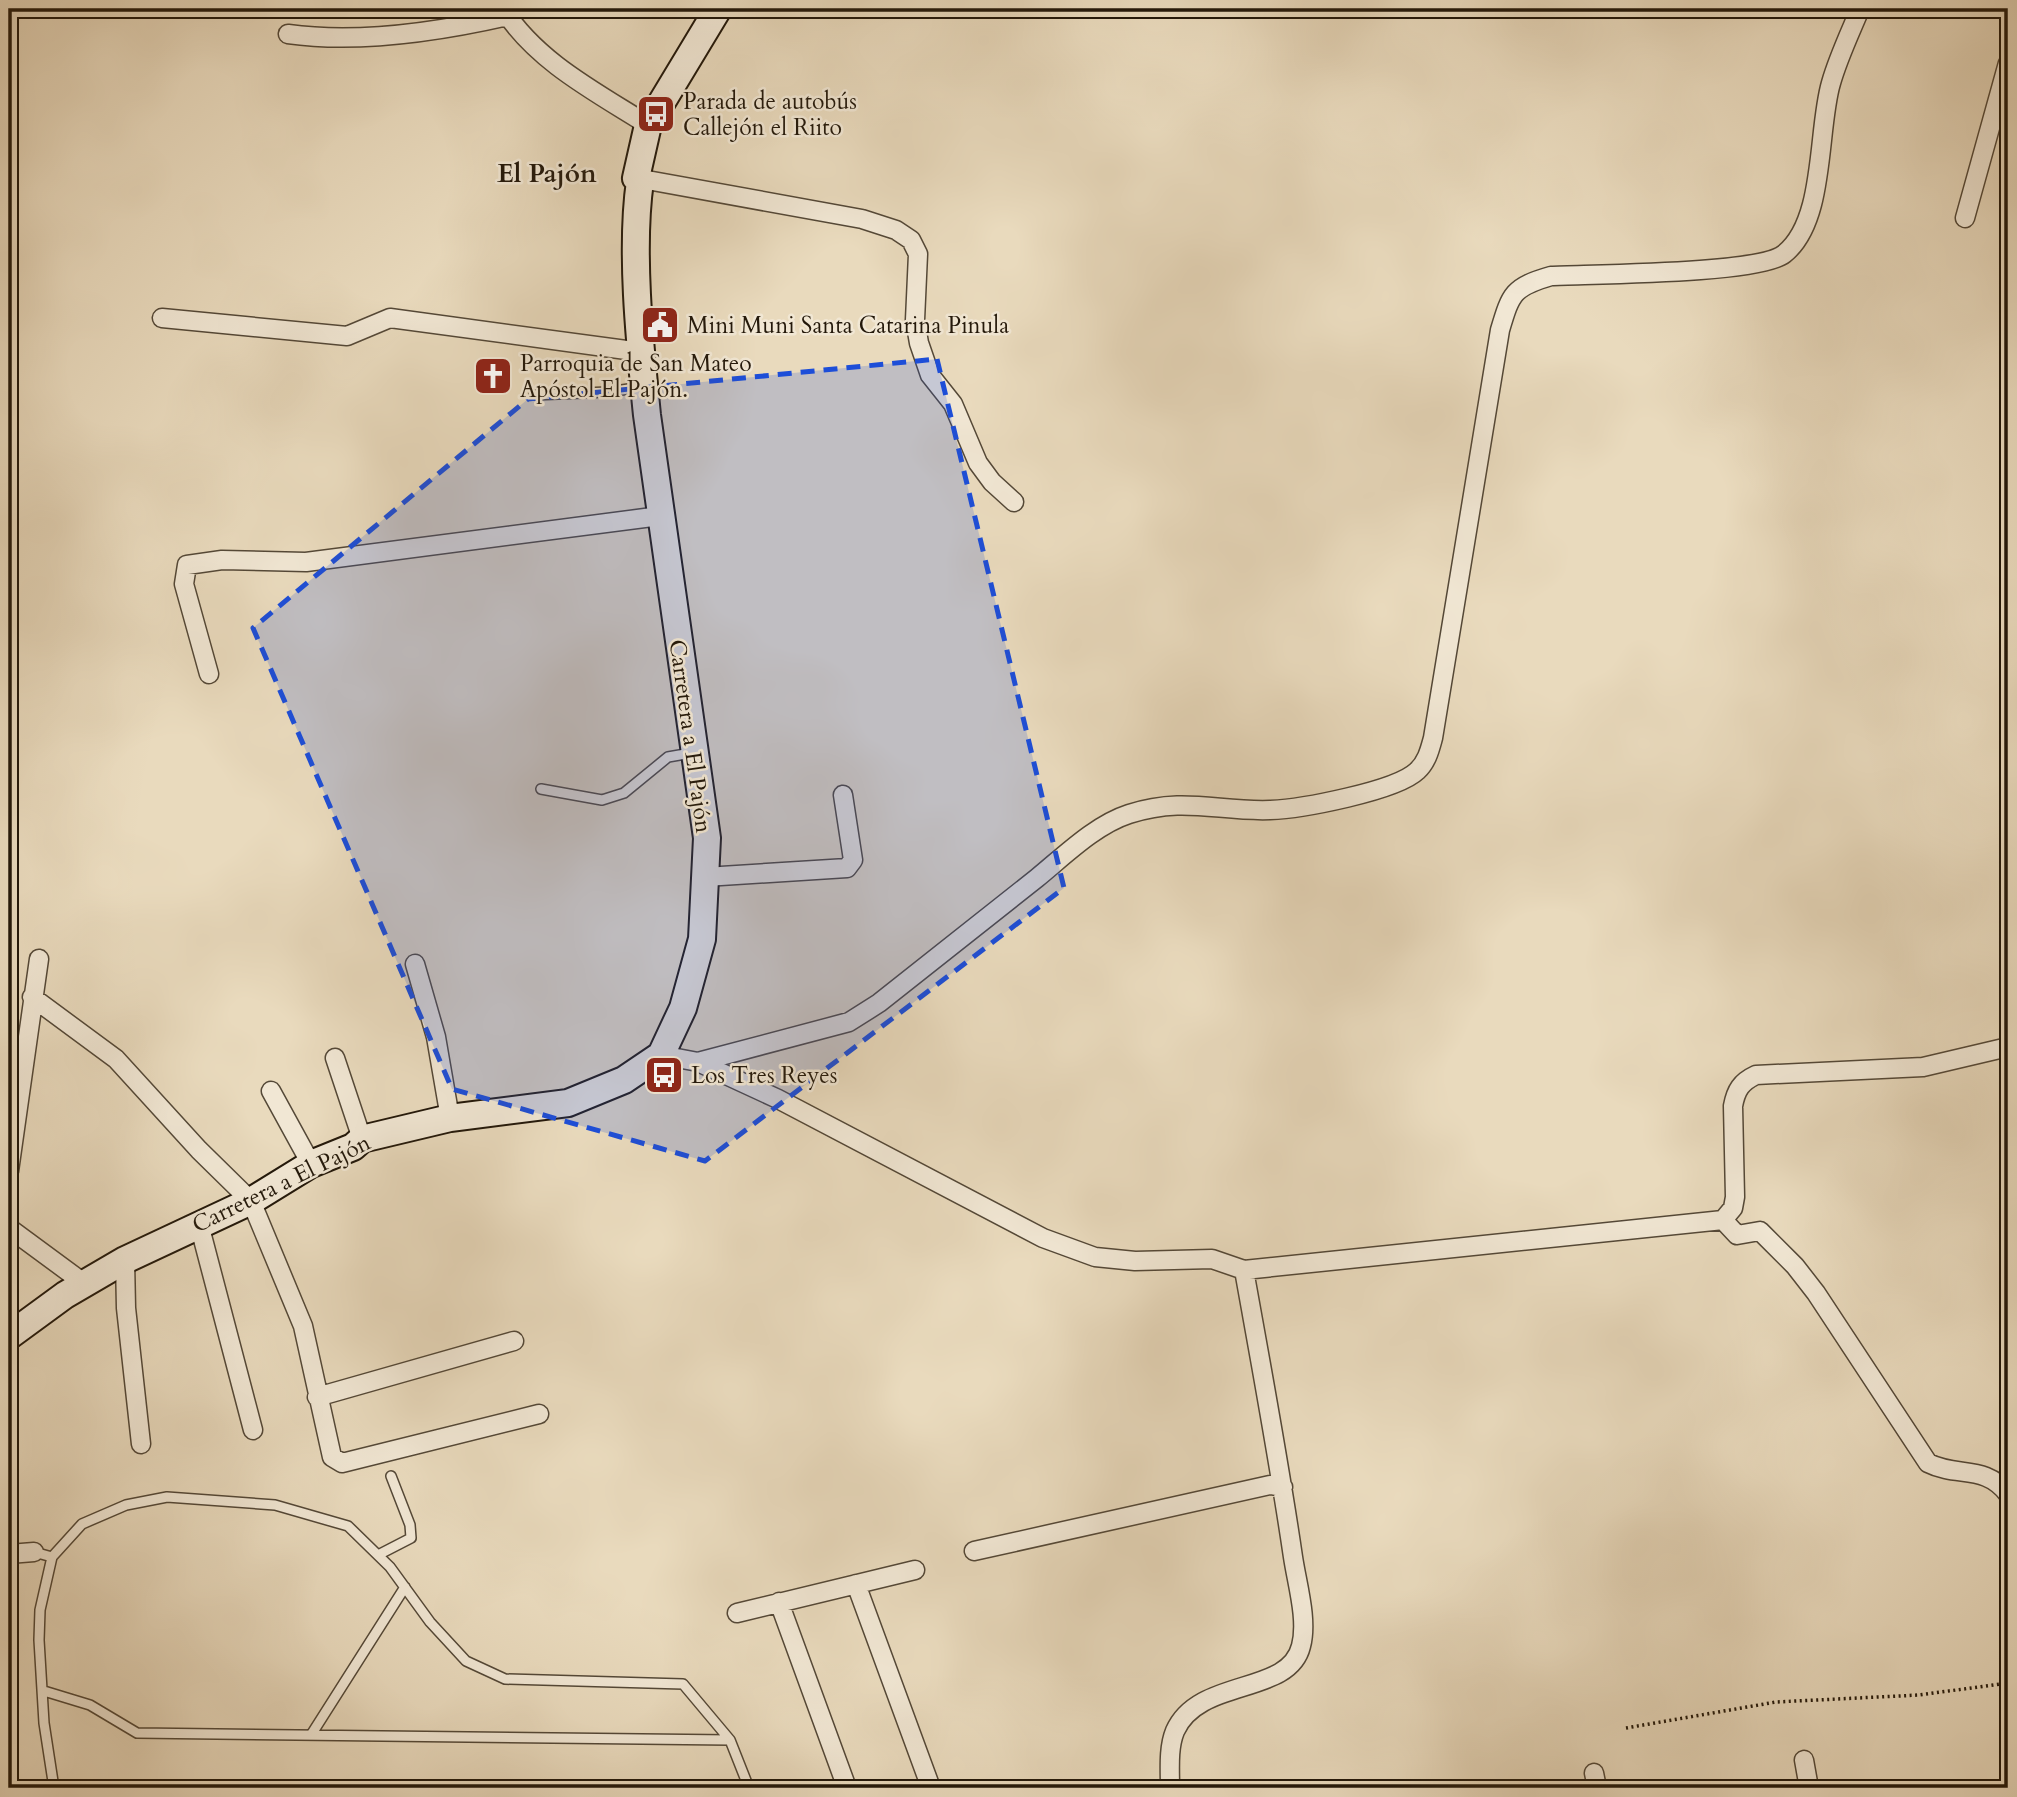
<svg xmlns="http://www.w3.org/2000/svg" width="2017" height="1797" font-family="Cardo,serif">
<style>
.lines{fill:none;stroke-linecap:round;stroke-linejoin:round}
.lane-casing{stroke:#544837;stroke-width:12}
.street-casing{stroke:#544837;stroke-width:21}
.secondary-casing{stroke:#23180a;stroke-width:30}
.path{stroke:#23180a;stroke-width:3.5;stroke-dasharray:2 3.5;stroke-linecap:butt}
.lane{stroke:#f1e7d4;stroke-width:9}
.street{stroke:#f1e7d4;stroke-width:18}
.secondary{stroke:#f1e7d4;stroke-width:26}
.marked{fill:#1d4ed8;fill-opacity:0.2;stroke:#1d4ed8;stroke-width:5;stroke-dasharray:14 9;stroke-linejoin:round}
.labels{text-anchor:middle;stroke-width:5;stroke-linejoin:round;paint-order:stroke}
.poi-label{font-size:23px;fill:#23180a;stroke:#f1e7d4;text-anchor:start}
.street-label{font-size:23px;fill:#23180a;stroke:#f1e7d4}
.quarter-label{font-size:26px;font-weight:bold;fill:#23180a;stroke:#f1e7d4}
</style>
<rect width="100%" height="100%" fill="#e9dabd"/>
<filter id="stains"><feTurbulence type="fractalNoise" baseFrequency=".00286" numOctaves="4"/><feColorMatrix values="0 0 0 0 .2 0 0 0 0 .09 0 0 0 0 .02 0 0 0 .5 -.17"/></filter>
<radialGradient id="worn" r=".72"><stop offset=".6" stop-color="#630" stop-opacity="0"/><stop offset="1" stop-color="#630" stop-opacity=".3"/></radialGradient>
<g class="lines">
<defs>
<path id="lane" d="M534,395L608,392L642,387
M541,789L602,800L624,793L668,757L691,753
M34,1552L52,1557L40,1610L39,1640L44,1723L54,1788
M378,1555L411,1538L410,1525L391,1476
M52,1557L82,1524L126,1505L167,1497L275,1505L348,1526L390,1567L430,1622L466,1661L505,1679L683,1684L730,1740
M44,1691L90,1705L137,1733L730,1740L749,1788
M311,1735L405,1587"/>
<path id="street" d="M503,9C537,62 596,92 648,125
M288,34C359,44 438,32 508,16
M636,178L862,219L896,230L911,240L918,254L915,320L919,343L930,375L953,404L978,463L992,482L1014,502
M1965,218L2008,63
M162,318L347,336L390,318L641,352
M209,674L184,584L187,565L222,560L306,562L660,516
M705,877L847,868L853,860L843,795
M415,964L436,1037L450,1118
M32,997L116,1059L199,1150L251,1201L303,1326L332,1457L342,1463L539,1414
M661,1055L698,1062L778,1099L1043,1238L1095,1257L1135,1261L1212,1259L1244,1270C1261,1365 1279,1461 1293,1557C1297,1584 1308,1620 1301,1646C1289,1696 1199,1677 1175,1731C1168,1748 1170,1770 1170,1788
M335,1058L362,1139
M698,1062L849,1022L879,1003C932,961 985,919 1037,878C1064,856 1095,825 1129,814C1184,796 1218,812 1270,810C1301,809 1396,791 1417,771C1427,762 1430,749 1433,738L1500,330C1511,293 1513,287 1551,276C1592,274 1759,274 1784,254C1826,221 1817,130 1831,83C1838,58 1850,33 1860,9
M271,1091L311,1164
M9,1171L39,959
M1723,1220L1737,1235L1760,1231L1795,1266L1816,1293L1928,1463C1958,1478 1985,1464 2008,1494
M199,1224L253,1430
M9,1228L85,1284
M125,1260L126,1308L141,1444
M1244,1270L1723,1220L1733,1208L1735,1197L1733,1106C1736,1090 1741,1082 1756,1075L1923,1067L2008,1047
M317,1397L514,1341
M974,1551L1270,1485L1283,1487
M9,1554L34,1552
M856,1584L931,1788
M779,1602L847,1788
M737,1613L915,1570
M1804,1760L1809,1788
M1594,1773L1597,1788"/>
<path id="secondary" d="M9,1336L65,1295L125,1260L251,1201L311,1164L353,1147L362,1139L450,1118L568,1103L624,1080L661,1055L683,1008L702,939L707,838L647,415C640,345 630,250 640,181L636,178L648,125L718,9"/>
</defs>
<!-- lane casing -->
<use href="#lane" class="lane-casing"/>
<!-- street casing -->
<use href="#street" class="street-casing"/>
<!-- secondary casing -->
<use href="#secondary" class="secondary-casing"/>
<!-- path -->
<path class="path" d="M1626,1728L1776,1702L1919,1695L2008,1683"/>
<!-- lane -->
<use href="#lane" class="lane"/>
<!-- street -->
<use href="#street" class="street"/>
<!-- secondary -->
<use href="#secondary" class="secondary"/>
</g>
<!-- marked area -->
<path class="marked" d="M937,359L1064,888L705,1161L452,1089L253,628L528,399Z"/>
<!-- icons -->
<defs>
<symbol id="bus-square" viewBox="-11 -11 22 22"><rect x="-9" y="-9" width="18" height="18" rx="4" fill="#8f2418" stroke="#f1e7d4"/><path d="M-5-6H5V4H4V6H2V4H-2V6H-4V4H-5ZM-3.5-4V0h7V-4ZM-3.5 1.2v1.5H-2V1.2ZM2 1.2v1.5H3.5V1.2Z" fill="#fff"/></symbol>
<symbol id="civic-square" viewBox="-11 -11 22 22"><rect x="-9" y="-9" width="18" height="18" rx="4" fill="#8f2418" stroke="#f1e7d4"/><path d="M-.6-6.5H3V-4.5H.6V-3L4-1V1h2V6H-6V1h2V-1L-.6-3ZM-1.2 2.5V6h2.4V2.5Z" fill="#fff"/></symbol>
<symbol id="church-square" viewBox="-11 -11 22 22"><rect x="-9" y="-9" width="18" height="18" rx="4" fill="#8f2418" stroke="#f1e7d4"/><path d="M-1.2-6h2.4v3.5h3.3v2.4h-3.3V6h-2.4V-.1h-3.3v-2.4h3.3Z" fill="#fff"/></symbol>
</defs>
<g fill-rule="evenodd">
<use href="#bus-square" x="634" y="92" width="44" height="44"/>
<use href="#civic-square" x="638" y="303" width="44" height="44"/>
<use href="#church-square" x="471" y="354" width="44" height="44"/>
<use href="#bus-square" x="642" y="1053" width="44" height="44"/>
</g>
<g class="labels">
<!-- poi labels -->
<g class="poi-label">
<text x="683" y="109">Parada de autobús<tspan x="683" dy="26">Callejón el Riito</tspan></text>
<text x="687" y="333">Mini Muni Santa Catarina Pinula</text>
<text x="520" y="371">Parroquia de San Mateo<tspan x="520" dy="26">Apóstol El Pajón.</tspan></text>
<text x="691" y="1083">Los Tres Reyes</text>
</g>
<!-- street labels -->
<g class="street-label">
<text transform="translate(691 736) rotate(82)" y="8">Carretera a El Pajón</text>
<text transform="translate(281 1183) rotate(-26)" y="8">Carretera a El Pajón</text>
</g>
<!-- quarter labels -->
<g class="quarter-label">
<text x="547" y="182">El Pajón</text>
</g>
</g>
<!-- margin -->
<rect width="2017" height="1797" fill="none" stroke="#e9dabd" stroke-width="35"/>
<rect x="10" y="10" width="1996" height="1776" fill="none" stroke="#23180a" stroke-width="3.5"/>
<rect x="18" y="18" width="1982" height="1762" fill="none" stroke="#23180a" stroke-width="2"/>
<rect width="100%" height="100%" filter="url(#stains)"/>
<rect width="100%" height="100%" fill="url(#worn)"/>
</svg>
